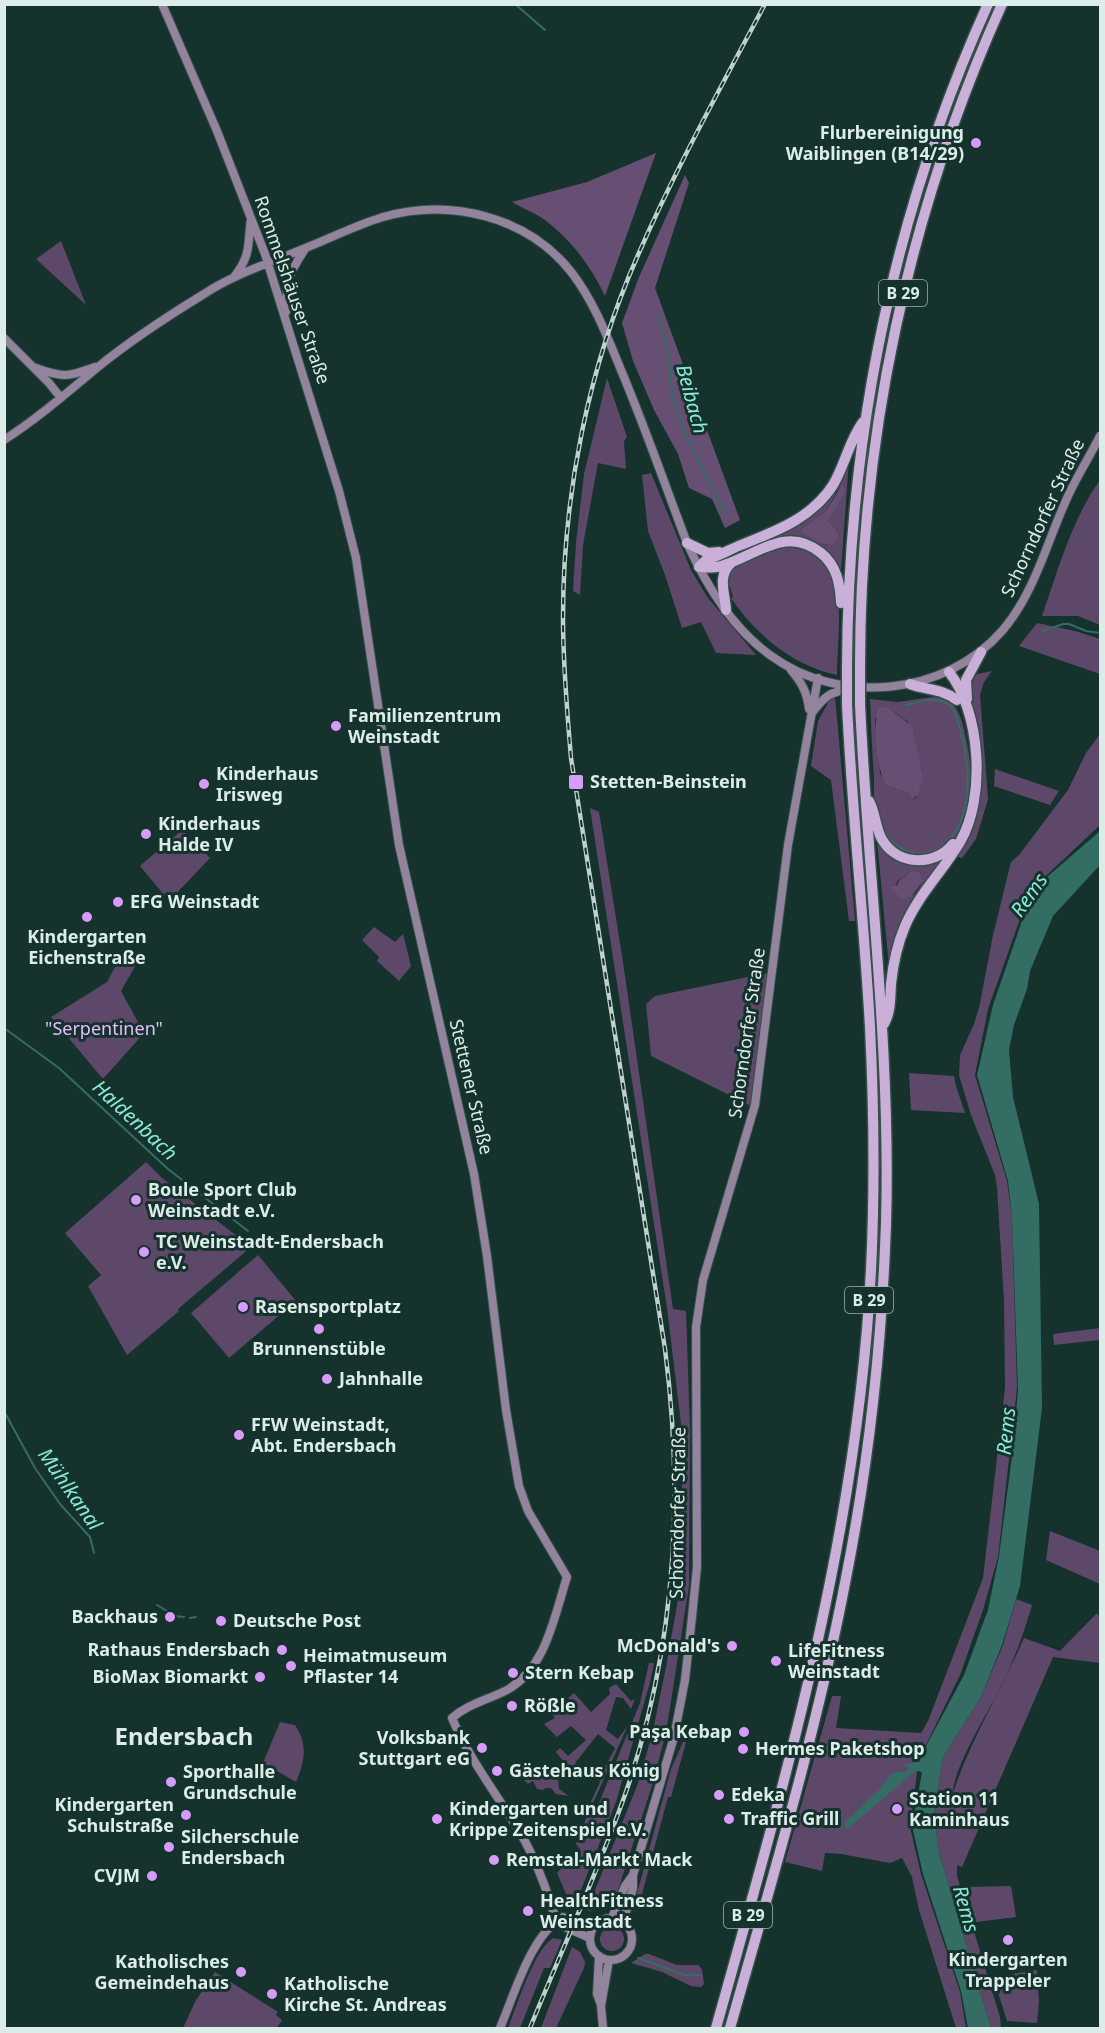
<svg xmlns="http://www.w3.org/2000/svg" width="1105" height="2033" font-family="'Noto Sans',sans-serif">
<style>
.green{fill:#5e486a;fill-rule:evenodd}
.forest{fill:#664f73}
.water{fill:#336d64}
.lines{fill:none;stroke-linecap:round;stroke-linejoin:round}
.stream{stroke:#336d64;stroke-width:2}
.secondary-casing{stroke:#35504b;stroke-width:10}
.highway-casing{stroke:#35504b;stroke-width:13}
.secondary{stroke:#93839d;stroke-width:8}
.highway{stroke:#cab0d9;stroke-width:10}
.rail-casing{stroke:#bfd1cd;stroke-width:4.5}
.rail{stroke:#15322d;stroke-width:2;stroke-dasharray:7;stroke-linecap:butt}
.highway-bridge-casing{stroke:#35504b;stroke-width:13;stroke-linecap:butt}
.highway-bridge{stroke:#cab0d9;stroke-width:10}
.poi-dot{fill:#d79bf9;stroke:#15322d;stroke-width:2}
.labels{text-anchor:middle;stroke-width:6;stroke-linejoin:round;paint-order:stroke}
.shield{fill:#15322d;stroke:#a0b4b1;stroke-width:1.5}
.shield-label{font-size:16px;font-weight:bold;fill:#dcece9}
.poi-label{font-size:18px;font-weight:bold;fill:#dcece9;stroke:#15322d;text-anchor:start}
.street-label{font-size:18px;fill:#dcece9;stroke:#15322d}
.park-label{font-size:18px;fill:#e5befc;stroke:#15322d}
.water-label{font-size:20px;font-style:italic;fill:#8be9d8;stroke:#15322d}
.district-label{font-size:24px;font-weight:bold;fill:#dcece9;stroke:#15322d}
</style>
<rect width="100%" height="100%" fill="#15322d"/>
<!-- green -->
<path class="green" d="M61,241L86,305L36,259Z
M607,378L627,437L624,441L626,469L598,463L583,545L580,595L573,591L576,543L584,474Z
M849,460L841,571L806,540L717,563L712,561L793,527ZM840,486L828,522L838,531L828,545L822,544L803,534V528L826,511Z
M651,473L691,570L708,598L756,655L716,653L701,622L682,628L665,575L648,531L642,475Z
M1100,480V625L1078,616H1042C1058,570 1072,519 1100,480Z
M800,546C812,551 827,560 832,572C844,603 837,643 837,675C793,666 755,634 731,598L733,597L730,586H727L730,573L737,564L775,547Z
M1037,623L1075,631L1100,639V674L1019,646Z
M992,671L984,682L980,695L988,799L976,839L962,858L957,856L970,828L980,745L969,693V685L977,674Z
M944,696C959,706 963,722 966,739C973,771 975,813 953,841C938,860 900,862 886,839C882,831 878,818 876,809C873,799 874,787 874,777C872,751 871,725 870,699L898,702L932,697L943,698ZM889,708L908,722L922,771L916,798L913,799L906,792L887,786L880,773L875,719Z
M835,698L836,707L855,921H849L831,780L811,766L818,721L829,701Z
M1100,734V825L1030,891L988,1009L975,1075L1007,1181L1012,1218L1017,1388L998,1557L983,1610L960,1675L925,1747L913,1763L917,1773L910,1827L921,1874L960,1992L966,2028H956L919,1910L912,1877L902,1858L890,1863L841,1854L825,1853L822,1871L785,1862L832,1696H841L836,1728L921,1733L928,1721L983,1578L1005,1388L1004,1300L997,1188L995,1175L971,1115L959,1075L960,1055L974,1024L979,1008L993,935L1011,862L1019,855L1068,790L1086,753Z
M995,769L1059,791L1050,805L994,786Z
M590,808L599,812L623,962L673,1309L686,1311L690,1431L689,1586L666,1733L651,1789L618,1890L608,1906L589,1911L587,1910L637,1786L652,1735L666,1667L681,1582L682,1520V1432L667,1308Z
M182,830L210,858L169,901L140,866Z
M877,840L891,855L944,858L889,967ZM909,872H920L923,881C914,898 907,904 892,891L899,879L905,878Z
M374,927L395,942L403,934L411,966L399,981L377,961L379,957L362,940Z
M124,950L137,963L121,991L144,1033L103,1079L51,1017L107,982Z
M768,973L751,1106L651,1056L646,1004L655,996Z
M909,1073L954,1076L956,1086L965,1113L911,1110Z
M146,1162L162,1178L251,1247L178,1309L179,1311L127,1355L88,1286L101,1275L65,1233Z
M258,1255L296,1301L229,1358L191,1313Z
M1100,1328V1340L1054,1345L1053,1334Z
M1050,1531L1100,1551V1584L1046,1560Z
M1016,1599L1032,1605C1024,1633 1014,1660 1001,1687C986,1716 954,1766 952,1796C969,1742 1001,1691 1024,1638L1060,1651L1097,1613L1100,1618V1663L1053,1657L962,1867L957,1865V1876L1000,2017L1001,2028H991L939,1853L934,1813L943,1757L981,1697L1003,1645Z
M649,1663H654L650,1682L616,1802L575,1905L566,1894L557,1873L580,1849L576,1844L587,1816L594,1815L640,1703Z
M616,1684L631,1701L635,1699L631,1709L623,1698L616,1697L606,1730L618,1739L628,1725L590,1810L588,1808L600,1782L599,1779L615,1748L598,1734L575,1763L584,1772L581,1777L565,1768L558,1777L559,1789L569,1796L556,1794L551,1788H545L544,1790L537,1789L533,1781L528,1784L524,1780L535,1772L543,1778L563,1761L556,1752L560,1748L568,1756L586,1740L571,1726L557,1737L544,1724L555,1718L548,1707L552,1704L561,1711L571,1701L568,1698L574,1693L591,1712L610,1694L609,1688Z
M280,1722L295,1725C308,1744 305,1762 296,1782L263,1763Z
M683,1742H686L671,1797H668L641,1898L650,1903L635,1901L671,1769Z
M1011,1886L1016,1917L976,1922L966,1887Z
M600 1939a12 12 0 1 1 24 0a12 12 0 1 1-24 0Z
M553,1938L562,1940L550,1968H544L520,2028H509V2025C518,2003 534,1950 553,1938Z
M572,1947L580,1952L585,1962L584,1968L556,2028H541Z
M645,1954H649L677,1965H698L702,1969L704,1984L701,1987L691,1986L662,1972L631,1963Z
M1037,1970L1039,2001L1037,2023L1007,2021L993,1977Z
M215,1972L278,2012L276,2015L282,2020L277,2028H183L196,2000Z"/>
<!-- forest -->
<path class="forest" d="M656,153L605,296C590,265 572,241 545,220C535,213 522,208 512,202L587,182Z
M685,175L689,183L655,288L740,520L725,528L712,499L689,488L678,454L654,410L633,361L622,323L639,277Z
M842,485L845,491L828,521C831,525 837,529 838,533C839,536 837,540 835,542C826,550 812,538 803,534L801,531L803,528L826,511Z
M883,707L889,708L912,726L923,777L918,794L913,799L906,792L887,786C877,775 872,721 879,708Z
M909,872H920L923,881L911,897L903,899L891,891V887L897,885L900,879L905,878Z"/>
<!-- water -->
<path class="water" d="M1100,831V865L1053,916L1030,971L1027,989L1014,1025L1009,1050L1013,1097L1039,1204L1042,1408L1020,1586L1002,1645L981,1697L943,1757L934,1813L939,1853L991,2028H968L961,1991L923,1874L912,1826L922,1773L920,1771L914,1772L849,1828L846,1829L843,1824L880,1789L891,1774L899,1771L904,1773L910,1767L903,1766C914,1760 922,1765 925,1748L964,1675L988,1610L999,1556L1012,1456L1018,1391L1012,1217L1008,1181L977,1075L993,1005L1032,892L1047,877Z"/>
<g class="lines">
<!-- stream -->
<path class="stream" d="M515,4L545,30
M658,316L669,354L672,394L683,430L727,516
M1043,631L1063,624H1069L1086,631L1100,633
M883,827C888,840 899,850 913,853C924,856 935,852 943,846C975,820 970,767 961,733C958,723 957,710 948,704C936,696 920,702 907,705
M4,1028L59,1068L168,1169L248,1231
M4,1411L35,1468L60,1504L90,1537L94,1553
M157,1605L175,1616L184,1617
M190,1618L196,1617
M638,1958L685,1975H701"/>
<defs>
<path id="secondary" d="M162,4L217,131L265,254L339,491L356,558L399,845L474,1174L487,1256L506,1410L519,1486L528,1511L567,1577C554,1617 546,1670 505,1691C487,1700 468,1704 452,1718C469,1759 498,1796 521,1834C537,1862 547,1890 556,1920
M234,277C252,254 247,245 251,219
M286,312C286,280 288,275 305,249
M4,338L49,383L61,398
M36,368C63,378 68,377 95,367
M4,440C38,418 68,392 98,367C131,340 168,316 204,294C234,274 270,263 303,249C329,239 356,225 383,217C450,198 528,216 572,273C594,302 607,336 621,370C645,427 665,485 687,543C706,585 732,628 770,655C840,707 946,695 1002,631C1035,593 1047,541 1068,496C1077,476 1090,456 1100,436
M791,670C802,683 807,692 809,709
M812,713C825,695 831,692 852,688
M612,1918L625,1886L633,1875
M590 1939a21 21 0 1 1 42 0a21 21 0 1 1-42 0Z
M556,1920L560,1925L590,1938
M623,1922L633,1888V1875L674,1737L685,1680L692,1617L697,1567L696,1327L703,1280L755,1105L788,845L818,678
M599,1956L597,1994L601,2005
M500,2028C514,1996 531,1934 563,1917L588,1924H596
M603,2028L601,2006L609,1960"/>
<path id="highway" d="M687,543L708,553L719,552
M699,567L706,560C718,556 729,550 741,545C776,531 811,519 833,485C845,465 849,441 863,422
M699,567C705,567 712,568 717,567C753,559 784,523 821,553C837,566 840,584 841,603
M726,610C725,593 717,576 731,563
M860,666C860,437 908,213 1002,4
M847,667C848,435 892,216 988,4
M910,684C926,690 943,689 957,700
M967,699L966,680L981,652
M869,801C876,813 875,829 883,841C899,866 935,866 953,844
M884,1024C891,1011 890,999 891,984C893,964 897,945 905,926C918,895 943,871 960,842C986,798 981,712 949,672
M716,2028C786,1778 858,1531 871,1270C875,1189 874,1108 870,1027C864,919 852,812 847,704
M730,2028C772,1880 817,1730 846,1578C869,1461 882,1342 886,1223C891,1049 868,878 860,704"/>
</defs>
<!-- secondary casing -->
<use href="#secondary" class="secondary-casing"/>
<!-- highway casing -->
<use href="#highway" class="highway-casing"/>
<!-- secondary -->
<use href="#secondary" class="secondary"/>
<!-- highway -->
<use href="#highway" class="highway"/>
<defs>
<path id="rail" d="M530,2028C562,1949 599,1870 627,1789C675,1647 684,1497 665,1349L571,758C567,711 563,665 563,618C563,495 588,368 638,255C675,170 721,87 765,4"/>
</defs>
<!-- rail casing -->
<use href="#rail" class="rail-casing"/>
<!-- rail -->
<use href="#rail" class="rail"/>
<defs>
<path id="highway-bridge" d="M860,666V704
M847,667V704"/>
</defs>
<!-- highway-bridge casing -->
<use href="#highway-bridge" class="highway-bridge-casing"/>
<!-- highway-bridge -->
<use href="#highway-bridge" class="highway-bridge"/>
</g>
<!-- markers -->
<g class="poi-dot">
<circle cx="976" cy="143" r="6"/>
<circle cx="336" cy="726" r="6"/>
<rect x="568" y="774" width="16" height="16" rx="3"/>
<circle cx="204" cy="784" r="6"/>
<circle cx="146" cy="834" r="6"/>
<circle cx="118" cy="902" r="6"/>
<circle cx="87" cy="917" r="6"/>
<circle cx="136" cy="1200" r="6"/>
<circle cx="144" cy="1252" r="6"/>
<circle cx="243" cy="1307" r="6"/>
<circle cx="319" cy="1329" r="6"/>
<circle cx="327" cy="1379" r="6"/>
<circle cx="239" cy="1435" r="6"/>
<circle cx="170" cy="1617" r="6"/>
<circle cx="221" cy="1621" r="6"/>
<circle cx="732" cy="1646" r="6"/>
<circle cx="282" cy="1650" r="6"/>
<circle cx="776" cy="1661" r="6"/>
<circle cx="291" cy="1666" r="6"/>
<circle cx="513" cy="1673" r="6"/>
<circle cx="260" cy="1677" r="6"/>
<circle cx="512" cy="1706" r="6"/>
<circle cx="744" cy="1732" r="6"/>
<circle cx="482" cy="1748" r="6"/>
<circle cx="743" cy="1749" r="6"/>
<circle cx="497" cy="1771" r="6"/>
<circle cx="171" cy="1782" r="6"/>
<circle cx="719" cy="1795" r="6"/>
<circle cx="897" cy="1809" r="6"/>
<circle cx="186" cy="1815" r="6"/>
<circle cx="437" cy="1819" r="6"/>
<circle cx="729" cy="1819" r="6"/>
<circle cx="169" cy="1847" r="6"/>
<circle cx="494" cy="1860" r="6"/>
<circle cx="152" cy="1876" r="6"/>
<circle cx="528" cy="1911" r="6"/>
<circle cx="1008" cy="1940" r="6"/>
<circle cx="241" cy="1972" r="6"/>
<circle cx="272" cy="1994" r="6"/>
</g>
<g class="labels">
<!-- shield labels -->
<g class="shield">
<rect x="879" y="280" width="48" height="26" rx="4.5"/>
<rect x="845" y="1287" width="48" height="26" rx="4.5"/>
<rect x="724" y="1902" width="48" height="26" rx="4.5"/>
</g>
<g class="shield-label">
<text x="903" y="299">B 29</text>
<text x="869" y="1306">B 29</text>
<text x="748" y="1921">B 29</text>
</g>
<!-- poi labels -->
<g class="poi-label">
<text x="964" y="139" text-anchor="end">Flurbereinigung<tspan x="964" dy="21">Waiblingen (B14/29)</tspan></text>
<text x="348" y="722">Familienzentrum<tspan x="348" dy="21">Weinstadt</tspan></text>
<text x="216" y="780">Kinderhaus<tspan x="216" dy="21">Irisweg</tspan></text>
<text x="590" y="788">Stetten-Beinstein</text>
<text x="158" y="830">Kinderhaus<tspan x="158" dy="21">Halde IV</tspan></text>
<text x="130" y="908">EFG Weinstadt</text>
<text x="87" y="943" text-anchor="middle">Kindergarten<tspan x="87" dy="21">Eichenstraße</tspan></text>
<text x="148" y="1196">Boule Sport Club<tspan x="148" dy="21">Weinstadt e.V.</tspan></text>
<text x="156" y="1248">TC Weinstadt-Endersbach<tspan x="156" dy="21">e.V.</tspan></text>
<text x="255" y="1313">Rasensportplatz</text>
<text x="319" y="1355" text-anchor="middle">Brunnenstüble</text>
<text x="339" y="1385">Jahnhalle</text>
<text x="251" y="1431">FFW Weinstadt,<tspan x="251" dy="21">Abt. Endersbach</tspan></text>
<text x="158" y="1623" text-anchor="end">Backhaus</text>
<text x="233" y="1627">Deutsche Post</text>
<text x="720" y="1652" text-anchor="end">McDonald's</text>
<text x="270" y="1656" text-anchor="end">Rathaus Endersbach</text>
<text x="788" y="1657">LifeFitness<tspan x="788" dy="21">Weinstadt</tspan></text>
<text x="303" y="1662">Heimatmuseum<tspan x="303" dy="21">Pflaster 14</tspan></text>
<text x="525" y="1679">Stern Kebap</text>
<text x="248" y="1683" text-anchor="end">BioMax Biomarkt</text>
<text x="524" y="1712">Rößle</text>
<text x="732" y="1738" text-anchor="end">Paşa Kebap</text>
<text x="470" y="1744" text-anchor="end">Volksbank<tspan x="470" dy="21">Stuttgart eG</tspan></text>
<text x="755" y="1755">Hermes Paketshop</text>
<text x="509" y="1777">Gästehaus König</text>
<text x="183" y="1778">Sporthalle<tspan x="183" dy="21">Grundschule</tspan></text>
<text x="731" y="1801">Edeka</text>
<text x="909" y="1805">Station 11<tspan x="909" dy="21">Kaminhaus</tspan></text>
<text x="174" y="1811" text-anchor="end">Kindergarten<tspan x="174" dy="21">Schulstraße</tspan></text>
<text x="449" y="1815">Kindergarten und<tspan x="449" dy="21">Krippe Zeitenspiel e.V.</tspan></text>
<text x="741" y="1825">Traffic Grill</text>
<text x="181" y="1843">Silcherschule<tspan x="181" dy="21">Endersbach</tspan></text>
<text x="506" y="1866">Remstal-Markt Mack</text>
<text x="140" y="1882" text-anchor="end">CVJM</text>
<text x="540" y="1907">HealthFitness<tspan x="540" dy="21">Weinstadt</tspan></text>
<text x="1008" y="1966" text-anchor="middle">Kindergarten<tspan x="1008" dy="21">Trappeler</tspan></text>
<text x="229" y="1968" text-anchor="end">Katholisches<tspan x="229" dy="21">Gemeindehaus</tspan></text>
<text x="284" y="1990">Katholische<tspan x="284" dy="21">Kirche St. Andreas</tspan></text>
</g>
<!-- street labels -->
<g class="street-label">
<text transform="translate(292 290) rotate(71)" y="6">Rommelshäuser Straße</text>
<text transform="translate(1043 518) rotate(-65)" y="6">Schorndorfer Straße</text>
<text transform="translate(747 1033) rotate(-82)" y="6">Schorndorfer Straße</text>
<text transform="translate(471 1087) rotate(77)" y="6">Stettener Straße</text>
<text transform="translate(678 1513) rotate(-89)" y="6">Schorndorfer Straße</text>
</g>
<!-- park labels -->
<g class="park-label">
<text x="104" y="1035">"Serpentinen"</text>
</g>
<!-- water labels -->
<g class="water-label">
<text transform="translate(692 399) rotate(75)" y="7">Beibach</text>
<text transform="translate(1029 895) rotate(-55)" y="7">Rems</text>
<text transform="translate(135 1120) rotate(43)" y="7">Haldenbach</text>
<text transform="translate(1006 1431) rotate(-84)" y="7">Rems</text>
<text transform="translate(70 1489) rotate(55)" y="7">Mühlkanal</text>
<text transform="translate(966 1909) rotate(74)" y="7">Rems</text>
</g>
<!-- district labels -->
<g class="district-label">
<text x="184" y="1745">Endersbach</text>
</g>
</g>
<!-- border -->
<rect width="1105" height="2033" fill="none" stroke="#dcece9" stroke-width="12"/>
</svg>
